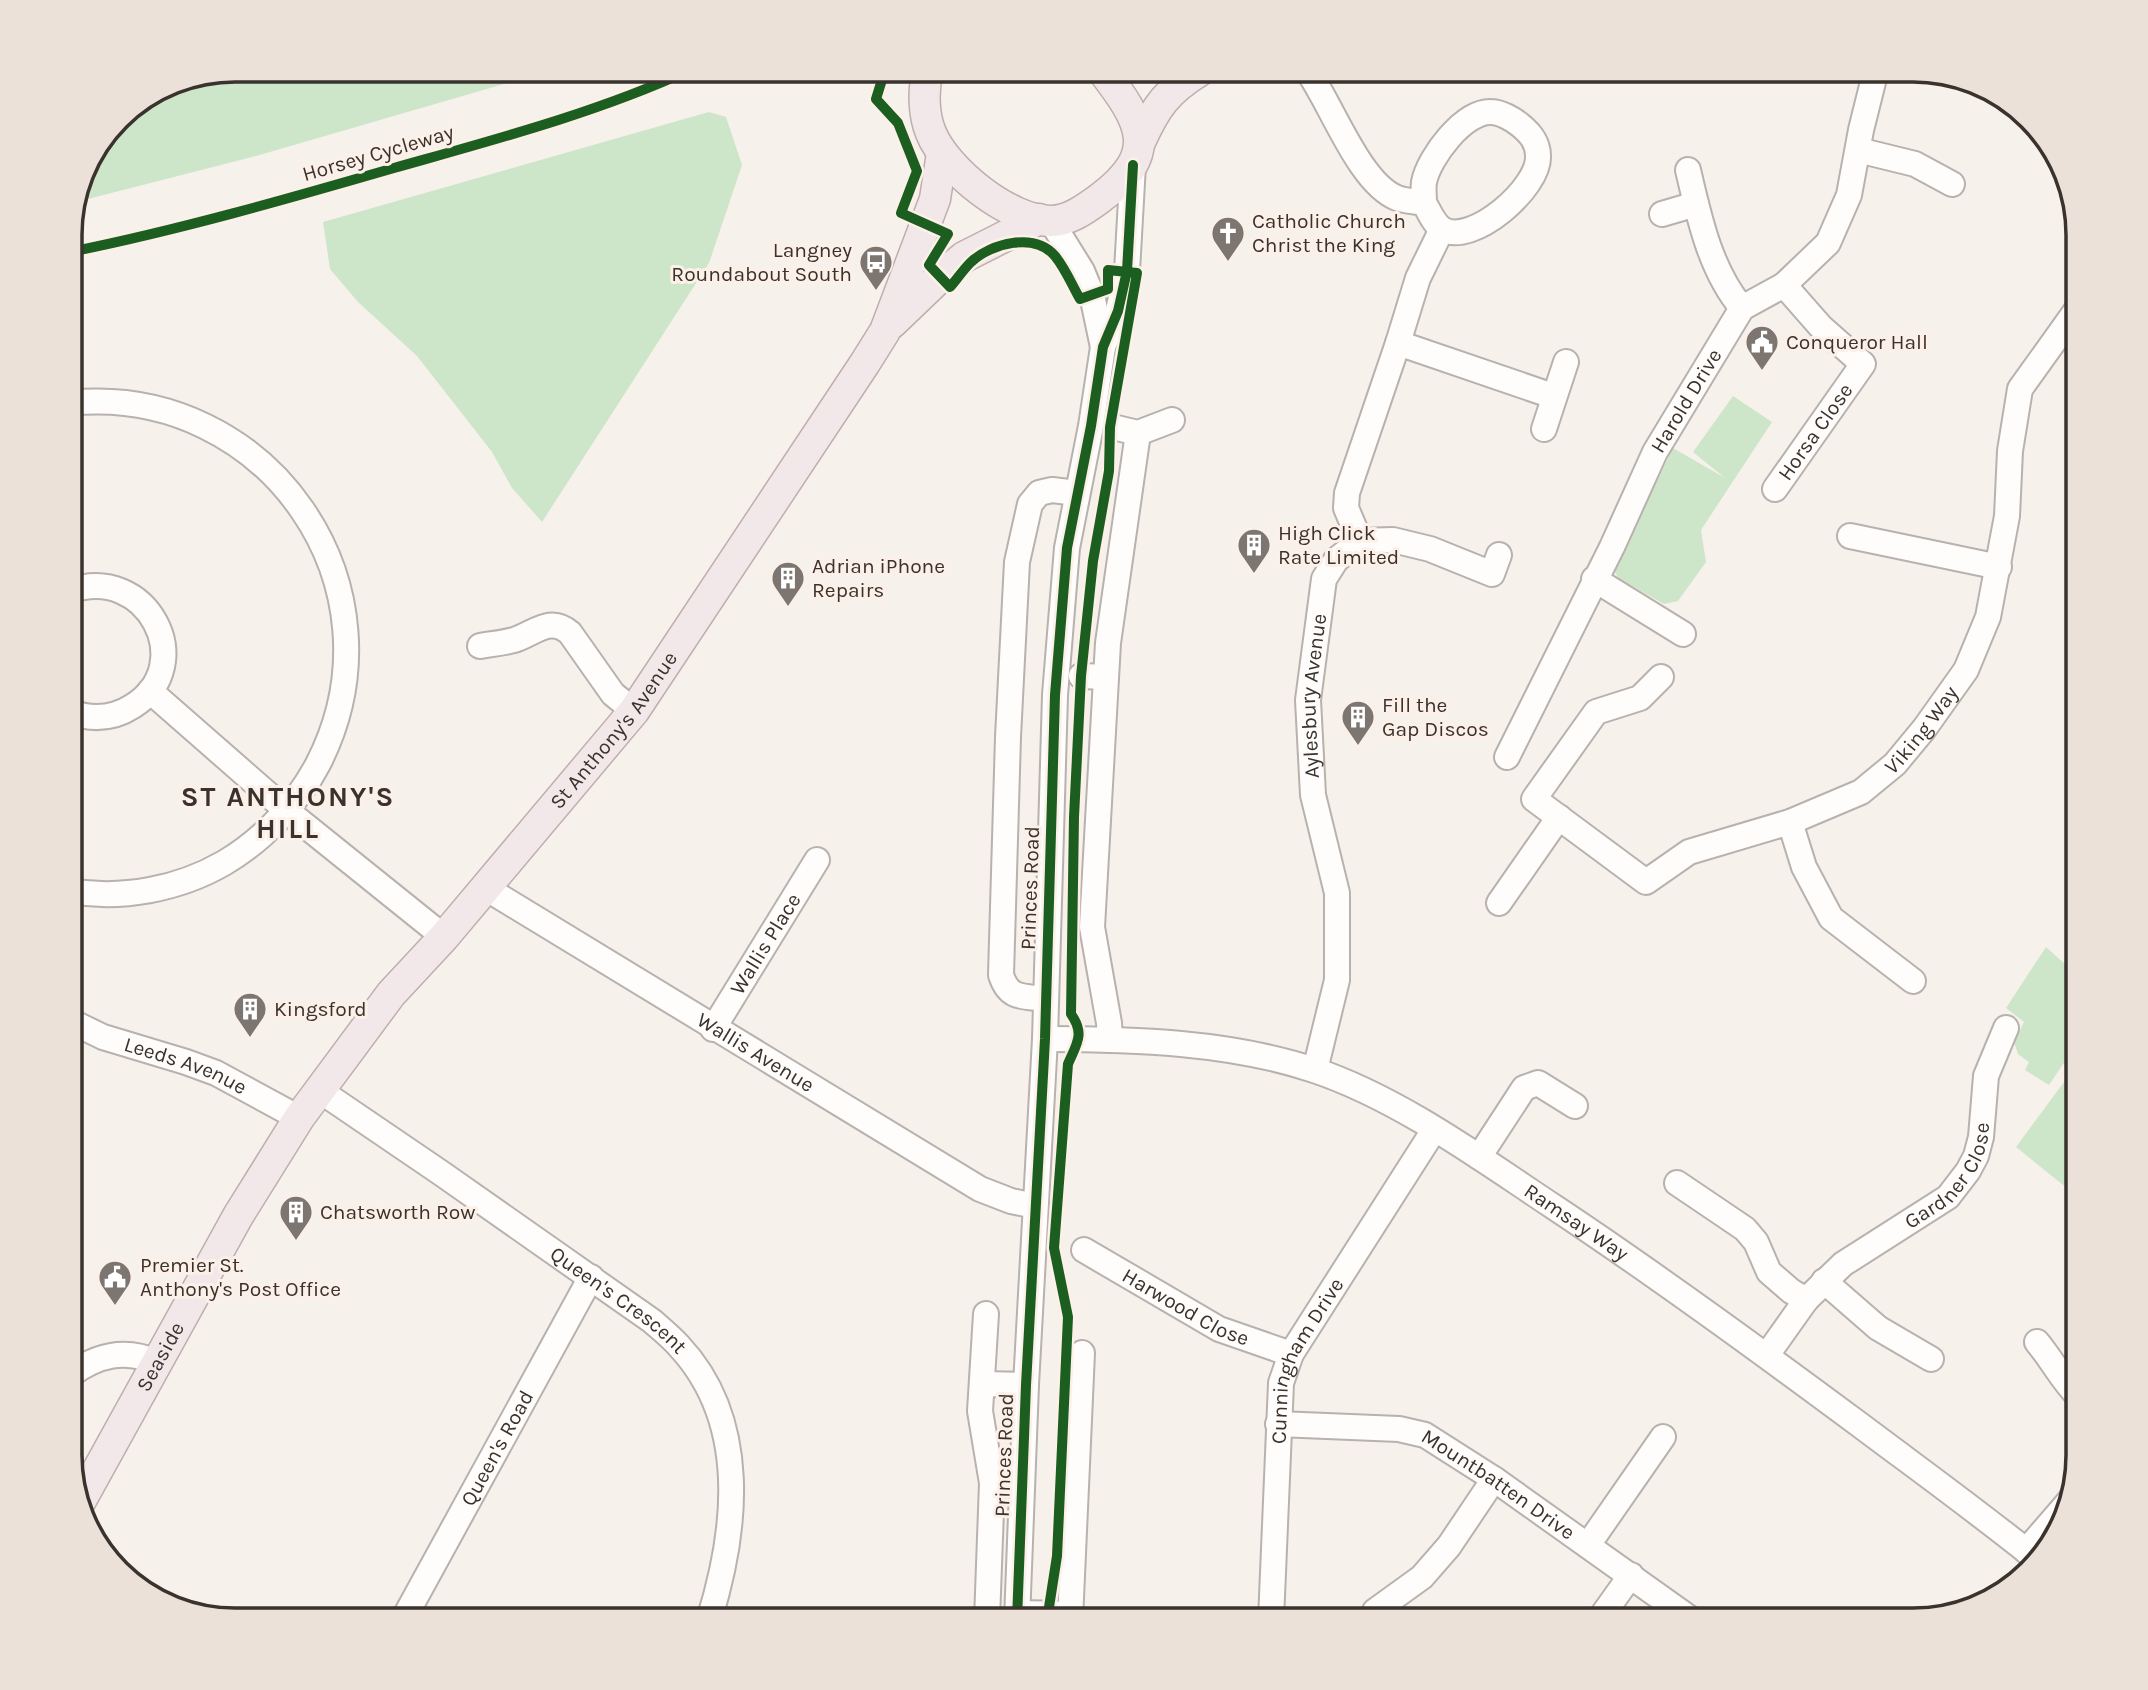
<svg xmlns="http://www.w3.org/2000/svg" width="2148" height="1690" font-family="Karla,sans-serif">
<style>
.green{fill:#cde5c9}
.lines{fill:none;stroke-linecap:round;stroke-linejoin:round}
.minor-casing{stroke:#b8b1ad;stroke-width:28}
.major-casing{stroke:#bfaead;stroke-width:33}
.minor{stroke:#fefdfc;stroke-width:24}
.major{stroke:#f2e8e9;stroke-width:30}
.cycleway-casing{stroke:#fcf0e8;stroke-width:15}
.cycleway{stroke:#1b5e20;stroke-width:10}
.labels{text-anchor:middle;stroke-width:6;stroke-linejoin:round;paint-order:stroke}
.street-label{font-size:21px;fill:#3a322d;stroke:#fcf0e8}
.poi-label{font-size:21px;fill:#3a322d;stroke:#fcf0e8;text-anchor:start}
.district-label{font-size:28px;font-weight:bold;letter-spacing:2px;fill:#3a322d;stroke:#fcf0e8}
.rim{fill:none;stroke:#3a322d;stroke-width:3.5}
</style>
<rect width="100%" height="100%" fill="#f7f1ec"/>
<!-- green -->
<path class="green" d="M235,70H552L256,156L76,202L87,162L126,111L172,82Z
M709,112L726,117L742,165L709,263L542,522L512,488L492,452L417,356L358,302L330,269L323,222Z
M1733,396L1772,422L1701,530L1706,562L1678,601L1664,604L1618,578L1615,572L1617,564L1673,448L1725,478L1693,452Z
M2046,947L2078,976V1042L2049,1085L2025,1070L2029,1062L2018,1054L2014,1042L2024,1022L2006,1008Z
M2078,1063V1197L2016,1147Z"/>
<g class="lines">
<defs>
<g id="minor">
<path d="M1307,70C1331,103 1359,183 1397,198C1405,201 1415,201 1424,203C1429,211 1434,224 1442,229C1472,247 1540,187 1538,156C1538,142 1530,133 1520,125C1513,119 1500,112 1491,112C1464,111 1429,157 1424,182C1423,188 1424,196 1424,203"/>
<path d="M1858,150L1915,164L1952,184"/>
<path d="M1688,170C1699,217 1710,270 1742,308"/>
<path d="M1662,214L1696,204"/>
<path d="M1051,221L1082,271L1092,295L1103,347"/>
<path d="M1398,343L1553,396"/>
<path d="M1117,428L1138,433L1172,420"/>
<path d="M1544,429L1566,362"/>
<path id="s1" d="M1775,489L1863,364L1821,327L1784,285"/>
<path d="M1850,536L1999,567"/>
<path d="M1360,541L1346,508L1347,493L1398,343L1418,278L1442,229"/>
<path d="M1594,579L1683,634"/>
<path d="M480,646C491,644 503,643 514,640C534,634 550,615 570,633L613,694L634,711"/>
<path d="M1081,676L1106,677"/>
<path id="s2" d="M1661,677L1640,698L1596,712L1534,799L1646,882L1689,852L1790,822L1861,792L1895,764L1924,729L1966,670L1988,617L2007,516L2010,451L2020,389L2078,308"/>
<path d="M150,691L286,810L444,937"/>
<path d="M70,712C92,720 113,719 133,706C200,664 146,563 70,591"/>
<path id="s3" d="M1507,757L1612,547L1655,452L1742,308L1784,285L1828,243L1849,195L1861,130L1874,78L1878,70"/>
<path d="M1790,822L1804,867L1831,918L1913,981"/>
<path id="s4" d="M484,887L980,1189L1011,1201L1035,1206"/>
<path d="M70,891C122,900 179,889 224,863C263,840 297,804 318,764C409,587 267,383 70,403"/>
<path d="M1499,903L1559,817"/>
<path d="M1046,999C1023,996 1009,1000 1001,975L1008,737L1017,562L1030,504L1039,493L1052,490L1077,493"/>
<path id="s5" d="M70,1021L103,1037L186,1062L216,1073L299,1118"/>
<path id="s6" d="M713,1029L817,860"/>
<path id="s7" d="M1045,1039C1133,1039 1230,1042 1314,1070C1398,1098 1480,1158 1554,1207C1658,1276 1759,1350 1860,1425C1920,1470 1981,1514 2039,1561"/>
<path d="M1110,1040L1109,1023L1092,927L1108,643L1138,433"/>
<path id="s8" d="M1315,1070L1337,980V893L1313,795L1308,700L1324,579L1336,560L1360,541L1393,540L1430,549L1492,574L1499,555"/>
<path id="s9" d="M319,1090L441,1173L652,1321C661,1329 671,1337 679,1346C749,1421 737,1530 709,1620"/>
<path d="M1479,1157L1524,1088L1538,1083L1575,1106"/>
<path d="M1677,1183L1745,1229L1756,1242L1769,1272L1791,1291L1806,1300"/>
<path id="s10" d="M1084,1250L1219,1329L1291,1354"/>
<path d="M1824,1281L1878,1328L1931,1359"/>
<path d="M986,1314L980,1411L992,1483L987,1620"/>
<path d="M2037,1342C2052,1360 2062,1380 2078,1396"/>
<path id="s11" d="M1767,1355L1806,1300L1843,1264L1948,1197L1968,1171L1976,1156L1981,1137L1986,1076L2006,1028"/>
<path d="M70,1375C97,1355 125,1348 156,1362"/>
<path d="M982,1384L1026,1385"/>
<path id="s12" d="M1278,1424L1399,1429L1425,1435L1494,1479L1692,1620"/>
<path d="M1588,1545L1663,1437"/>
<path d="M2026,1551L2071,1499"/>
<path d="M1375,1611L1422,1577L1449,1546L1494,1479"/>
<path d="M1018,1613L1070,1614"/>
<path id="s13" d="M403,1620L591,1277"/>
<path d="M1017,1620L1026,1385L1045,1039L1055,695L1067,548L1091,426L1103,347L1118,311L1127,271L1133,165"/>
<path d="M1070,1620L1082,1353"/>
<path id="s14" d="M1271,1620L1281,1383L1291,1354L1434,1130"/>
<path d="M1599,1620L1631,1575"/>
</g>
<g id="major">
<path d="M928,70C923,89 923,114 931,133C946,170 1009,221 1051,221C1069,221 1085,209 1099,199C1161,153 1142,122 1102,70"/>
<path d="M1140,142C1156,106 1167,91 1201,70"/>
<path d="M892,323L939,278L964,257L1039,219"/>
<path id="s15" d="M80,1502L238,1216L299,1118L391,994L444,937L634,711L865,363L885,331L935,199L942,153"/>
</g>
</defs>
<!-- minor casing -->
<use href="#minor" class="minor-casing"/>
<!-- major casing -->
<use href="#major" class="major-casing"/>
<!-- minor -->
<use href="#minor" class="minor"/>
<!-- major -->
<use href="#major" class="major"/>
<defs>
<path id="cycleway" d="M885,70L876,99L898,123L917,171L901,213L948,234L929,265L950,287C957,279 963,270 971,262C991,243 1035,232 1055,256C1065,268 1072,285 1080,299L1108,289V270L1137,273L1110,427L1109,471L1093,561L1081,676L1074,817L1071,1014C1085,1034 1077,1043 1068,1064L1054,1248L1068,1317L1057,1556L1047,1620
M70,252C179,230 287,199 394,168C493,140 596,113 690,70
M1017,1620L1026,1385L1045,1039L1055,695L1067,548L1091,426L1103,347L1118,311L1127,271L1133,165"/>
</defs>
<!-- cycleway casing -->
<use href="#cycleway" class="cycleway-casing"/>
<!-- cycleway -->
<use href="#cycleway" class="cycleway"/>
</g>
<!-- icons -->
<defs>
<symbol id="church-pin" viewBox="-11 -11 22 30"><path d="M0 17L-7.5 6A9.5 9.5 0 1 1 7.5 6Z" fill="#7c7570" stroke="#fcf0e8"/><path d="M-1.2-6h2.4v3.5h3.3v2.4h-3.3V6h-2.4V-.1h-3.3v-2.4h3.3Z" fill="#fff"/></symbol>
<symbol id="bus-pin" viewBox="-11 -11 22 30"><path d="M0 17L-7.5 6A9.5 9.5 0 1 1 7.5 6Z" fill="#7c7570" stroke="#fcf0e8"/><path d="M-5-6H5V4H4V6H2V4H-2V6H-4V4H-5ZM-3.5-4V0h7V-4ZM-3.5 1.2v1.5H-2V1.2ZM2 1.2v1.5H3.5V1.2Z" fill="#fff"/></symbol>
<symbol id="civic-pin" viewBox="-11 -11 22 30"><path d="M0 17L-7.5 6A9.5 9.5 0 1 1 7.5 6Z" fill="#7c7570" stroke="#fcf0e8"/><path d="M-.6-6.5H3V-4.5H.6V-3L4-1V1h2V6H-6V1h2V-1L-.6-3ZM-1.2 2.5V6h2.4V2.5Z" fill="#fff"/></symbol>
<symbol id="building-pin" viewBox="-11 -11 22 30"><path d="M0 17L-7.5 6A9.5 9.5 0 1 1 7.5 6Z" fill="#7c7570" stroke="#fcf0e8"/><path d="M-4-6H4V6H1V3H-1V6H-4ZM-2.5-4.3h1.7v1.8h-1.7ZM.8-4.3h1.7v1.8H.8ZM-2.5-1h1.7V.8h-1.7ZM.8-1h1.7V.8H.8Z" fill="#fff"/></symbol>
</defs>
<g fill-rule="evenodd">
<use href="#church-pin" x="1209" y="214" width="38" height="52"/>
<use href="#bus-pin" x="857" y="243" width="38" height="52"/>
<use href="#civic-pin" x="1743" y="323" width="38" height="52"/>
<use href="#building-pin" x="1235" y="526" width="38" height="52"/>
<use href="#building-pin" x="769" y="559" width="38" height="52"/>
<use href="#building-pin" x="1339" y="698" width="38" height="52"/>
<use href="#building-pin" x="231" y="990" width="38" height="52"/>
<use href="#building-pin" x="277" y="1193" width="38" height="52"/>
<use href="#civic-pin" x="96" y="1258" width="38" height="52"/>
</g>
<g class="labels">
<!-- street labels -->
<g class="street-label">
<text transform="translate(378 153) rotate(-16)" y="7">Horsey Cycleway</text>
<text dy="7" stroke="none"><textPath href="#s3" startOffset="399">Harold Drive</textPath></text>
<text dy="7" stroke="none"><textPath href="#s1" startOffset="70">Horsa Close</textPath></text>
<text dy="7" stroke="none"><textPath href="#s8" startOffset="380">Aylesbury Avenue</textPath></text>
<text dy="7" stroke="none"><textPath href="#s2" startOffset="644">Viking Way</textPath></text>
<text dy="7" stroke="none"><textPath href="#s15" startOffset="942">St Anthony's Avenue</textPath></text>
<text transform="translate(1030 888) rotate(-88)" y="7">Princes Road</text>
<text dy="7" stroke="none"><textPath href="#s6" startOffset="100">Wallis Place</textPath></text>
<text dy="7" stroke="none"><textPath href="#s4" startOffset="318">Wallis Avenue</textPath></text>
<text dy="7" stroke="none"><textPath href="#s5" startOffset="124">Leeds Avenue</textPath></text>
<text dy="7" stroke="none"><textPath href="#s11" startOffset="261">Gardner Close</textPath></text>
<text dy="7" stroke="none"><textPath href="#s7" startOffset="576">Ramsay Way</textPath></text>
<text dy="7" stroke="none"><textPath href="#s9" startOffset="366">Queen's Crescent</textPath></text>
<text dy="7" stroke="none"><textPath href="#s10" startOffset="117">Harwood Close</textPath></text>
<text dy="7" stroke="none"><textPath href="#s15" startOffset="166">Seaside</textPath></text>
<text dy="7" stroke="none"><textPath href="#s14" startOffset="266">Cunningham Drive</textPath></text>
<text dy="7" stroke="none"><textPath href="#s13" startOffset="196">Queen's Road</textPath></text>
<text transform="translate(1004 1455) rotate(-88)" y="7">Princes Road</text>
<text dy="7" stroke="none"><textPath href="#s12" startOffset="236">Mountbatten Drive</textPath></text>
</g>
<!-- poi labels -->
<g class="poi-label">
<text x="1252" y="228">Catholic Church<tspan x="1252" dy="24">Christ the King</tspan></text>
<text x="852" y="257" text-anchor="end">Langney<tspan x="852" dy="24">Roundabout South</tspan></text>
<text x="1786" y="349">Conqueror Hall</text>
<text x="1278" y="540">High Click<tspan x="1278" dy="24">Rate Limited</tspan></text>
<text x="812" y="573">Adrian iPhone<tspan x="812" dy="24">Repairs</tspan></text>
<text x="1382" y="712">Fill the<tspan x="1382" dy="24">Gap Discos</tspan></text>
<text x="274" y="1016">Kingsford</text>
<text x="320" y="1219">Chatsworth Row</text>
<text x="140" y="1272">Premier St.<tspan x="140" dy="24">Anthony's Post Office</tspan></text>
</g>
<!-- district labels -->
<g class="district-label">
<text x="288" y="806">ST ANTHONY'S<tspan x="288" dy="32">HILL</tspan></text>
</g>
</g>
<!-- crop -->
<path d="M0 0H2148V1690H0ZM235 82H1913A153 153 0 0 1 2066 235V1455A153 153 0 0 1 1913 1608H235A153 153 0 0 1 82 1455V235A153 153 0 0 1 235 82Z" fill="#ece1d9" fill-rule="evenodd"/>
<path class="rim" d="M235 82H1913A153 153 0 0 1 2066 235V1455A153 153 0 0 1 1913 1608H235A153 153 0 0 1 82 1455V235A153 153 0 0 1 235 82Z"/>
</svg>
